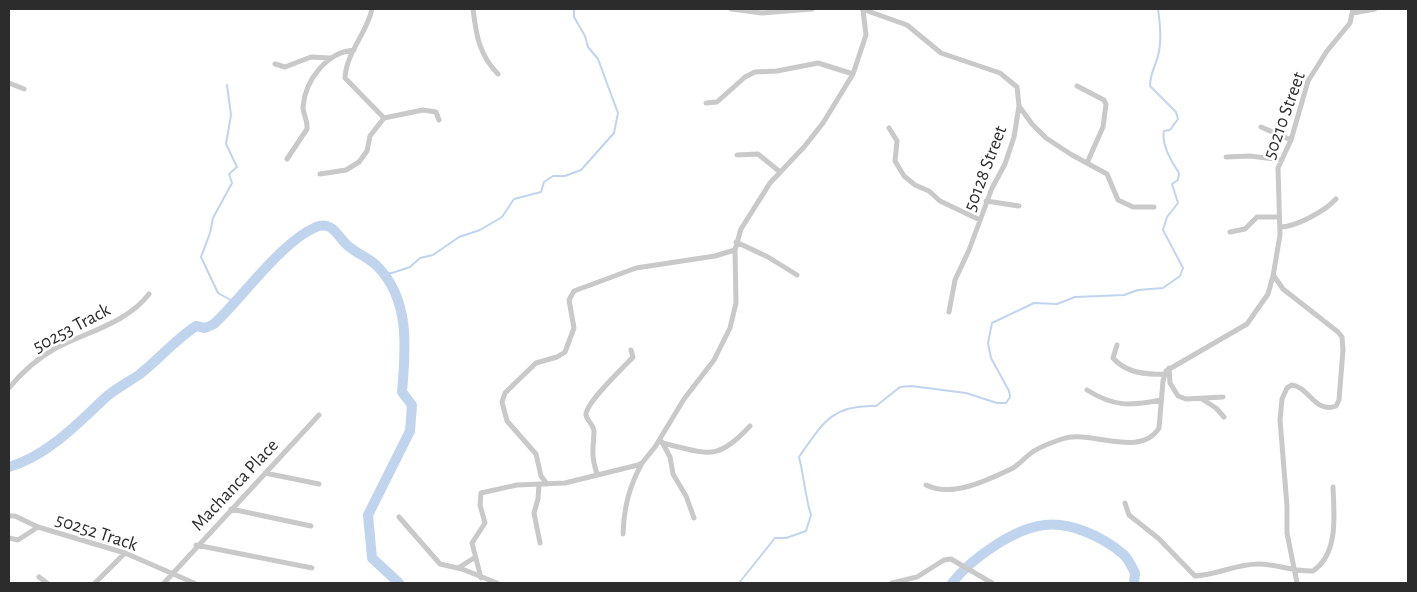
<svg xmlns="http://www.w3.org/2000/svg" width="1417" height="592" font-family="'Alegreya Sans',sans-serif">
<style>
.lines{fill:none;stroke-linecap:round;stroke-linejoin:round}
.stream{stroke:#c1d4ee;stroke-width:2}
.river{stroke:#c1d4ee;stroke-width:10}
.street{stroke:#c9c9c9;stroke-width:5}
.labels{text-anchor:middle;stroke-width:5;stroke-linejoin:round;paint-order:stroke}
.street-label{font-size:19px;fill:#2c2c2c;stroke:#fff}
</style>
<rect width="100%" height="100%" fill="#fff"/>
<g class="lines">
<!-- stream -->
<path class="stream" d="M227,85L231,115L226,144L237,167L229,174L232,183L213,218L210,233L201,257L218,293L236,303
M383,273H392L410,267L420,258L433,255L459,237L480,230L502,217L514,199L541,192L544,182L553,176H565L581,170L614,133L618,113L598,59L588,47L585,36L574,17V9
M739,583L775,538H786L806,531L811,515C805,496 804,476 799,457C822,424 832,404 876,406L900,387L911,386L966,393L997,403H1006L1010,397L1009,391L991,358L988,343L992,323L1034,303L1057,304L1075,297L1124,295L1138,290L1163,288L1180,276L1183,268L1163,230L1167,217L1178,203L1172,184L1178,180L1179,173C1172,163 1161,144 1164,131L1170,130L1178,119L1176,112L1150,86C1150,74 1155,67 1158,56C1162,41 1160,24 1158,9"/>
<!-- river -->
<path class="river" d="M9,467C47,456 77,424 105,398C116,388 129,382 140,374C159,359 175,340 196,326L205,328L214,324C243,297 281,242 316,227C332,221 337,235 346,244C355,253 368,257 377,266C410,299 406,348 402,392L412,405L410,431L368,515L372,558L399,583
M952,583C971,559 1014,528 1045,525C1071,522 1103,537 1123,554C1128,558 1132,567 1135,573L1134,583"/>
<!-- street -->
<path class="street" d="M473,9C476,34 479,55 498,74
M731,9L762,13L812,9
M862,9L907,25L941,53L1000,73L1017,87L1019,106L1014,137L1005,164L992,188L969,250L955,280L949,312
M1353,13L1375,9
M275,64L285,67L311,57L330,58
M9,83L24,89
M1077,86L1104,100L1106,104L1103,127L1087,163
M706,103L717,102L745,77L755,72L777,71L818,63L853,74
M1019,106L1032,124L1046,138L1072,155L1107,174L1118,200L1133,207H1154
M384,118L423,110L436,112L439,120
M1261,127L1291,140
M889,128L897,141L895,161L904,176L915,185L929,191L940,201L980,220
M737,155L758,154L780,172
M1226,157L1250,156L1282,160
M287,159L307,129C308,121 303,114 303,107C305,80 327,52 354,50
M320,174L346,170L359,162L367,151L370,136L384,118L345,78C346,53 367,33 372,9
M986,201L1019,206
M1280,227C1296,227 1325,211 1336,199
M1230,232L1245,229L1257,217H1279
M736,242L768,257L797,275
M1274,276L1283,289L1338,332L1342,337L1343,350L1339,400L1336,406C1315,414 1309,387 1292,385L1287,388L1282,399L1280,420L1287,506V533L1297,583
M1117,345L1113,358C1126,373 1146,375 1164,374
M1169,368L1170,383L1178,396L1186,399L1223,397
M9,388C22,372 38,358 56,348C87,332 127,323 149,294
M1087,390C1114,407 1130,406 1161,400
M1202,399L1216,408L1224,417
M662,442L670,457L673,474L686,496L694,518
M662,443C707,453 716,463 750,426
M265,473L319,484
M597,474C591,455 593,451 594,432C594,425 587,421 586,415C585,403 624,367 633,357L631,350
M539,484L538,499L534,513L540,543
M547,484L541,476L536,454L507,421L502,402L505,393L536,363L557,357L565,352L574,328L569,300L574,291L636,268L715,256L735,250
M926,485C952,498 988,480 1013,468C1021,463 1026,456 1034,451C1042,446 1053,442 1062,439C1091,429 1140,459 1159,428L1163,381L1166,371L1247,324L1268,294L1273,276L1280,235L1278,168L1291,140L1308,81L1327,51L1350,23L1353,9
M1125,503L1129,515L1158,538L1195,576C1217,575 1236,564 1258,564C1277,564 1294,572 1313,571C1339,553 1334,515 1333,487
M231,509L311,526
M9,516H15L38,527L125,553L194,583
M399,517L440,564L462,569L497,583
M623,534C624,507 629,487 642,463
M9,538L18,540L38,527
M196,545L312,568
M458,568L474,558
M39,577L47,583
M481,578L472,543L485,523L480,505L481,493L517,485L565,483L638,465L642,463L655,447L684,399L714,360L730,328L736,303L735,250L741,229L770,183L804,147L823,123L853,74L866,35L863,10
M95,583L125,553
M164,583L319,415
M892,583L917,577L944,560L951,559L992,583"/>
</g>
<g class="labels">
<!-- street labels -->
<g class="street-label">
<text transform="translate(1283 115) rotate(-70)" y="7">50210 Street</text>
<text transform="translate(984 168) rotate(-69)" y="7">50128 Street</text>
<text transform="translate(71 327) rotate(-28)" y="7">50253 Track</text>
<text transform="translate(234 484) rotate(-47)" y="7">Machanca Place</text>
<text transform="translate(97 531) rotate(18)" y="7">50252 Track</text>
</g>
</g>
<!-- border -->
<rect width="1417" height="592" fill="none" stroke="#2c2c2c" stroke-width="20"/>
</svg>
